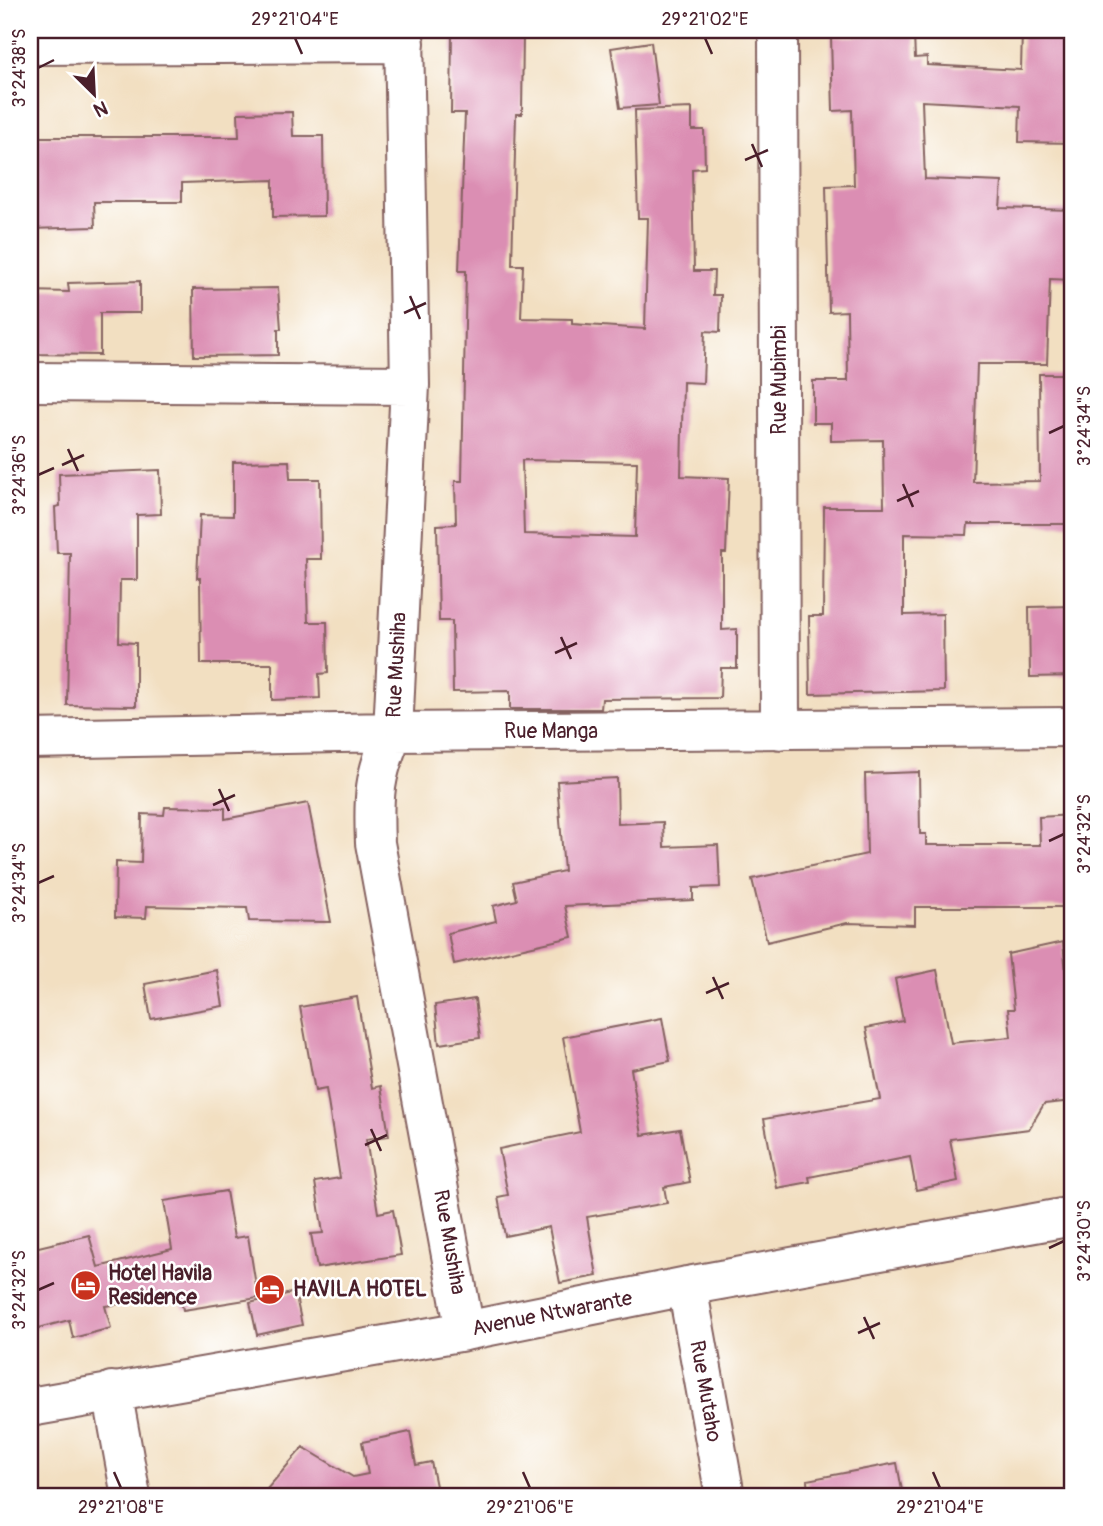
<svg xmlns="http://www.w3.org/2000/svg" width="1103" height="1526" font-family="Pangolin,sans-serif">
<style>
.building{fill:#db8eb3;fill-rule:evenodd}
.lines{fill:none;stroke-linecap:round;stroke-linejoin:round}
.street-casing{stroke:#856260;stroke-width:42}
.street{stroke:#fff;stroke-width:38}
.ticks{fill:none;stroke:#4a1f2b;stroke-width:2.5}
.labels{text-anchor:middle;stroke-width:5;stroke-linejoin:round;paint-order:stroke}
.street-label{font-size:21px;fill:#4a1f2b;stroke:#fff}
.poi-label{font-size:21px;font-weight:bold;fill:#4a1f2b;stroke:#fff;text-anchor:start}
.neatline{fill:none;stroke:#4a1f2b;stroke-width:2.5}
.ticks-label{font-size:18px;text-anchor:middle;fill:#4a1f2b}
</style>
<rect width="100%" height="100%" fill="#fff"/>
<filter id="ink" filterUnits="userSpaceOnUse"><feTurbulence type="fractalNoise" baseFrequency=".0143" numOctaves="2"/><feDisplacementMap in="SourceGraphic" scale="14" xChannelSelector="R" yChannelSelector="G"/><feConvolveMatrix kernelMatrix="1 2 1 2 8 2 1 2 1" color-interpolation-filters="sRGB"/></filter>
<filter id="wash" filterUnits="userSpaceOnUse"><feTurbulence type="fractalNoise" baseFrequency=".00686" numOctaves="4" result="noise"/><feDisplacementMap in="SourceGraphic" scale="28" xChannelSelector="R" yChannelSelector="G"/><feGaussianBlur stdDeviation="1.57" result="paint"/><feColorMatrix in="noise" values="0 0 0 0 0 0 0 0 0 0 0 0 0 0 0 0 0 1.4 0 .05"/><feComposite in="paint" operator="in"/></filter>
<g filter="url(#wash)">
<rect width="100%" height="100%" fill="#f2dfc1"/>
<g id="blocks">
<!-- building -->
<path class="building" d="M452,31L523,32L522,114H516L512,265H523L521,318L572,319V324L645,329L648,218H638L635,110L692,108V130H704L705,168L692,169L694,271H714L713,295H721L720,332L705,331L703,383L683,382L681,476L729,478L726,553H722V630L737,629V668H721L720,698L602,699L601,709H510V691L453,692L452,621H439L437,525L456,524L455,481H462L466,271H459L465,113H451ZM522,460L637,462L635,537L524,534Z
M1022,31H1073V143L1019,142L1020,106L922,101L925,179L1002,182L1000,208L1073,210V280L1050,279L1047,364H977L973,482L1040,481L1039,374H1073V524H968L967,535L904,534V615L943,614L944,691L810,694L809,616H823L824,507H884L883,440L831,441V423H813V381H848L847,311L829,312L826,186L854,185L852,110L833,111L831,37L914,35L915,58L927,57V65L1021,70Z
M651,42L659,105L620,108L611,48Z
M292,112L293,136H323L324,216L273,217V180L182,183V202H94L95,227L30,229V137H239L238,113Z
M140,281V313H100V355L30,354V291L69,292L68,283Z
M278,288L281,329H278V355L194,356L193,289Z
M289,461L290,479H320L321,559H306L308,622H327L328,673L319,674L320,698L272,700V664H201L200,578H197L200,515L233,516V462Z
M160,470L161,514L137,515V580H120L119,642L136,643V706L67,705L70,553H57L55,507L60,506L59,474Z
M1073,606V676L1030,677L1029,607Z
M919,772L920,834H926V845H1040L1039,817L1073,815V907H915V925L847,923L767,942L752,879L867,854L865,774Z
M617,778L618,824L663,822L664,847L718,845L720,887L693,888V900L565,906L572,937L454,964L448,933L496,921L493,906L517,900L513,882L564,871L557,781Z
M308,803L331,922L249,921L247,908L147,906L146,918L115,917L116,862L141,863L142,814L164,815L165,807L225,808V819Z
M1063,942L1073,1044V1101L1044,1104L1029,1129L950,1139L958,1181L916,1190L910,1157L809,1177L810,1182L777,1188L764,1119L880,1099L866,1028L903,1021L895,979L937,970L951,1043L1011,1037L1008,1009H1014L1008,954Z
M217,970L223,1006L151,1019L145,984Z
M357,997L372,1088L381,1086L389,1136L366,1139L378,1213L393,1210L401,1255L317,1268L311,1234L323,1233L315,1182L340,1178L326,1089L315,1091L300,1007Z
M475,999L480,1038L439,1044L435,1005Z
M662,1018L670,1061L631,1069L642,1135L680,1129L690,1182L664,1187L667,1203L587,1217L597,1276L560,1283L549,1227L505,1236L498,1197L508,1195L499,1149L580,1132L563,1037Z
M226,1191L234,1238L248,1236L258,1298L183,1310L180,1295L105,1306L111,1328L73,1338L69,1320L35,1329L30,1309V1249L89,1235L98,1267L172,1249L164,1201Z
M295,1292L302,1325L257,1335L250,1303Z
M410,1432L416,1465L431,1462L438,1496H261L303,1447L353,1477L368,1474L362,1442Z
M897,1463L903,1496H808L807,1480Z"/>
</g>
</g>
<g filter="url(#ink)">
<use href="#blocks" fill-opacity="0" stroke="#856260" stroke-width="2"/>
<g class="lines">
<defs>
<path id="street" d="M404,30L410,385L393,732C374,776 373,796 375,843L465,1331
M778,30L780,730
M30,45L405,43
M30,382L410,385
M30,739L393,732L1073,727
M687,1286L725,1496
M112,1391L131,1496
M30,1407L465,1331L687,1286L1073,1216"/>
</defs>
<!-- street casing -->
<use href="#street" class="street-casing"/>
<!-- street -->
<use href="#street" class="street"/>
</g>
</g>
<!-- ticks -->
<path class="ticks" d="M295,38L302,54M705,38L712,54M38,68L54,60M752,144L762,167M745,160L768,150M410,296L420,319M404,313L426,303M1049,433L1064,426M68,449L78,471M62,465L84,455M38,475L54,468M903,484L913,507M897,501L919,491M561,637L571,659M555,653L577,643M219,789L229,811M213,805L235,795M1049,841L1064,834M38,883L54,876M713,977L723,999M706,993L729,983M371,1129L381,1151M365,1145L387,1135M1049,1248L1064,1241M38,1290L54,1283M864,1317L874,1339M858,1333L880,1323M114,1472L121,1488M523,1472L530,1488M933,1472L940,1488"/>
<!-- icons -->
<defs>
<symbol id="hotel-disc" viewBox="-11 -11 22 22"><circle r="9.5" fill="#c8321e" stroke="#fff"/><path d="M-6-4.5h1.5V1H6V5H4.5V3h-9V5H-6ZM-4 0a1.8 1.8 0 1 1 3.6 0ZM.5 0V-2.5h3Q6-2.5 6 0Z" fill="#fff"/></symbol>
</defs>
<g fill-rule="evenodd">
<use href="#hotel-disc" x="68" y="1268" width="35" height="35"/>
<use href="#hotel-disc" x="252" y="1272" width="35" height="35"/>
</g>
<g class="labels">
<!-- street labels -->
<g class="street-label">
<text transform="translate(779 380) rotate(-90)" y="7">Rue Mubimbi</text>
<text transform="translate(396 665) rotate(-87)" y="7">Rue Mushiha</text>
<text x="551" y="738">Rue Manga</text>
<text transform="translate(450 1242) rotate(80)" y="7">Rue Mushiha</text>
<text transform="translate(552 1313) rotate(-11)" y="7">Avenue Ntwarante</text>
<text transform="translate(706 1391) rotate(80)" y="7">Rue Mutaho</text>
</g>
<!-- poi labels -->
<g class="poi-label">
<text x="108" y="1280">Hotel Havila<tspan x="108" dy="24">Residence</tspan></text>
<text x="293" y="1296">HAVILA HOTEL</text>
</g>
</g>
<!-- margin -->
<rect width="1103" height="1526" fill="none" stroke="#fff" stroke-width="77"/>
<!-- north arrow -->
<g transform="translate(94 94) rotate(156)" stroke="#ffffff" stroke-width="5" paint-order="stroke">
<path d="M0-5L12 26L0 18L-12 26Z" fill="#4a1f2b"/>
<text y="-10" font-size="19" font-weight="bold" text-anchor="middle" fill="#4a1f2b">N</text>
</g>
<rect x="38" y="38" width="1026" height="1450" class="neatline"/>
<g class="ticks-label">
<text x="295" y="25">29°21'04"E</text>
<text x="705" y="25">29°21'02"E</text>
<text transform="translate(19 68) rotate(-90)" y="6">3°24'38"S</text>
<text transform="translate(1084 426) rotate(-90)" y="6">3°24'34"S</text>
<text transform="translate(19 475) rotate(-90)" y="6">3°24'36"S</text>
<text transform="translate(1084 834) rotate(-90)" y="6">3°24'32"S</text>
<text transform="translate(19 883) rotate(-90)" y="6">3°24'34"S</text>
<text transform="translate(1084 1241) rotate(-90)" y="6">3°24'30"S</text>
<text transform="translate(19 1290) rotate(-90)" y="6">3°24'32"S</text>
<text x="121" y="1513">29°21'08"E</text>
<text x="530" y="1513">29°21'06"E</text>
<text x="940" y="1513">29°21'04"E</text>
</g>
</svg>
